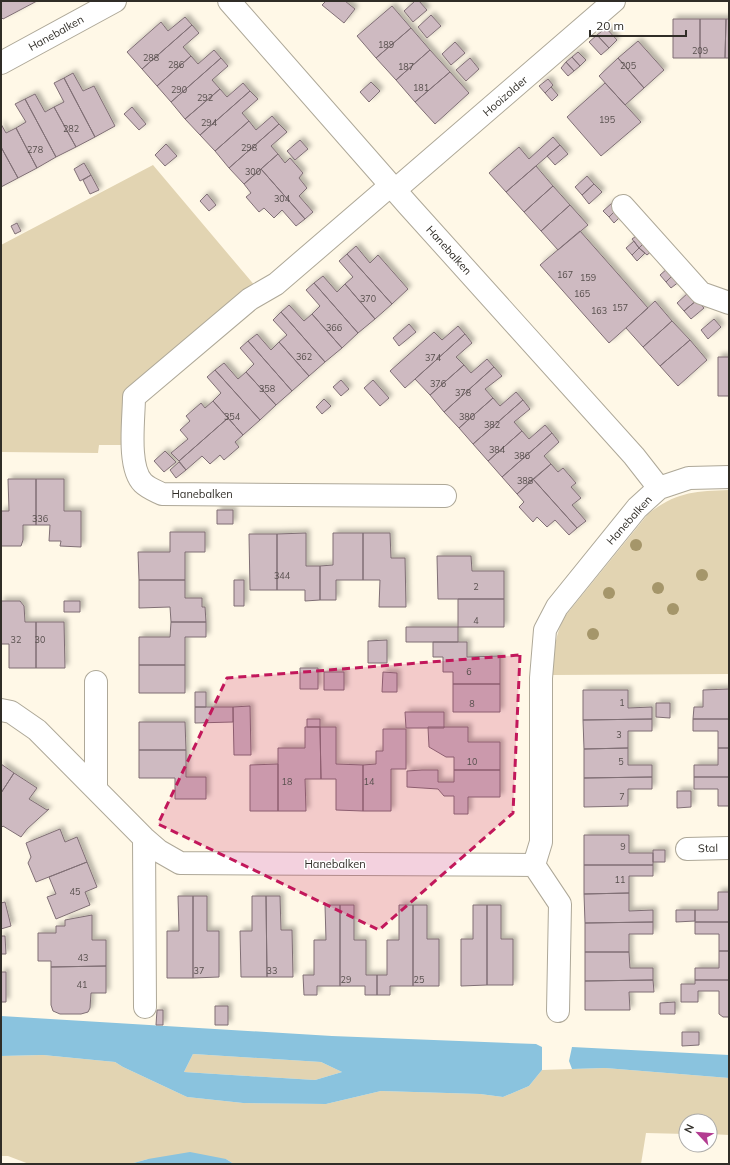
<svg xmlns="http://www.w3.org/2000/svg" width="730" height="1165" font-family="Mulish,sans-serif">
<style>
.green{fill:#e2d4b2}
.water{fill:#8ac3de;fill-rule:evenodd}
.building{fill:#cebac1;stroke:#806f75;filter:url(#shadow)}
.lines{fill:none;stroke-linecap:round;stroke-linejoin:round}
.street-casing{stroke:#aea898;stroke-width:24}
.street{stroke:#fff;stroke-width:22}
.tree{fill:#a5966a}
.marked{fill:#c2185b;fill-opacity:0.2;stroke:#c2185b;stroke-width:3;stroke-dasharray:8 5;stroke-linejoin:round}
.labels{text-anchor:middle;stroke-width:3;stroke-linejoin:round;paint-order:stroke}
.number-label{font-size:9px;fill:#58504e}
.street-label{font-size:11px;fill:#302d27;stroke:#fff}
</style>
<defs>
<filter id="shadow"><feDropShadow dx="3.5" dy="-3.5" stdDeviation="2" flood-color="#0004"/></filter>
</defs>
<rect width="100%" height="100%" fill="#fff8e7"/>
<!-- green -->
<path class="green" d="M153,165L261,293L134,397L133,445H99L98,453L1,452V245Z
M729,490V674L553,675C554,653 554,635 566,615L648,514C676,492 695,491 729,490Z
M193,1054L321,1062L342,1072L315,1080L184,1072Z
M43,1055L115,1062L123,1067L187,1097L243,1103L326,1104L381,1091L480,1094L503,1097L529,1086L542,1070L605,1068L729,1078V1135L710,1134V1121H686V1134L646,1133L641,1164H234L226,1159H148L130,1164H29L8,1156H1V1056Z"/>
<!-- water -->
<path class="water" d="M1,1016L332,1036L536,1044L542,1047V1070L529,1086L503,1097L480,1094L381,1091L326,1104L243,1103L187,1097L123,1067L115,1062L43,1055L1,1056ZM193,1054L321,1062L342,1072L315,1080L184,1072Z
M572,1047L729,1055V1078L605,1068L572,1069L569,1061Z
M190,1152L226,1159L234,1164H130L148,1159Z"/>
<!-- building -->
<path class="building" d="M1,1H37L3,19L1,17Z
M326,1H345L355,9L344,23L322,5Z
M415,1H419L427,10L413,22L404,11Z
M392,6L411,28L376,58L357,36Z
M431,15L441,26L427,38L418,27Z
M185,17L192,25L142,69L127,52L161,22L168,31Z
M673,19H700V58H673Z
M700,19H726L725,58H700Z
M726,19H729V58H725Z
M192,25L199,33L183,47L191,56L157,86L142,69Z
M411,28L430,50L396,80L376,58Z
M606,28L617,40L609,48L597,35Z
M597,35L609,48L601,55L589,42Z
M638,41L664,70L644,88L618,58Z
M455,42L465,53L451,65L442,54Z
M214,50L221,58L171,102L157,86L191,56L198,64Z
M430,50L450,72L415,102L396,80Z
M578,52L586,60L580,66L572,57Z
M572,57L580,66L574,71L566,62Z
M221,58L228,66L212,80L220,89L185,119L171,102Z
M470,58L479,69L466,81L456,70Z
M618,58L644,88L625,105L599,76Z
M566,62L574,71L568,76L561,68Z
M450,72L469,93L435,124L415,102Z
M73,73L83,91L94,86L115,126L95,137L64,78Z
M64,78L95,137L76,147L54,107L64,102L54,83Z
M548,79L553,85L545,93L539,86Z
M371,82L380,91L369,102L360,92Z
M243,83L250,91L200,135L185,119L220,89L227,97Z
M605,83L641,122L601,156L567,117Z
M551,87L558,95L552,101L545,93Z
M250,91L258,99L242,113L249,121L215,151L200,135Z
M35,94L45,112L54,107L76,147L56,157L25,99Z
M25,99L56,157L37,168L16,128L26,122L15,104Z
M132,107L146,124L139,130L124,114Z
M272,116L279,124L229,168L215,151L249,121L256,130Z
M1,124L6,133L16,128L37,168L18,178L1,147Z
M279,124L287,132L271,146L278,154L244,184L229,168Z
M553,137L560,145L506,192L489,173L519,147L529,159Z
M300,140L308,149L295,160L287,151Z
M166,144L177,156L165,166L155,155Z
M560,145L568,154L555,165L547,156Z
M1,147L18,178L1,187Z
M278,154L285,163L290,158L303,173L299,178L307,188L299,196L313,212L305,219L261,169Z
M84,163L91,175L80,181L74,169Z
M536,166L553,186L524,212L506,192Z
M261,169L305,219L296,226L282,210L274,218L264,208L259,212L246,197L251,193L244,184Z
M91,175L99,190L90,194L83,180Z
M587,176L594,184L582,195L575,187Z
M594,184L602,192L589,204L582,195Z
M553,186L570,205L541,231L524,212Z
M207,194L216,205L209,211L200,201Z
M612,203L617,209L609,217L603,211Z
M570,205L588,225L558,250L541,231Z
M617,209L622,215L614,223L609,217Z
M17,223L21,231L15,234L11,226Z
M580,231L648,308L609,343L540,265Z
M639,234L645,242L639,248L632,239Z
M634,241L639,248L632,255L626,248Z
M645,242L653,250L647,255L639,248Z
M356,246L370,263L378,255L408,289L392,304L347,254Z
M639,248L645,253L637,261L632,255Z
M347,254L392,304L375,319L345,284L353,277L339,261Z
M668,268L674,274L666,282L660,275Z
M674,274L680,281L671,288L666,282Z
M323,276L337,292L345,284L375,319L358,333L314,283Z
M314,283L358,333L342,348L312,314L320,306L306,290Z
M689,292L697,300L684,311L677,303Z
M697,300L704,308L691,319L684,311Z
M655,301L672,321L643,347L626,328Z
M289,305L304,321L312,314L342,348L325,362L281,312Z
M281,312L325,362L309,376L279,342L287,335L273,320Z
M714,319L721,327L708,339L701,330Z
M672,321L690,340L660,366L643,347Z
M409,324L416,332L399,346L393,338Z
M458,326L465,334L405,388L390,371L434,332L442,340Z
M257,334L271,350L279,342L309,376L292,391L248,341Z
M465,334L472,343L456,357L464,365L430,395L415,379Z
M690,340L707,360L678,386L660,366Z
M248,341L292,391L276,405L246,372L254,364L240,348Z
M718,357H729V396H718Z
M487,359L494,367L444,412L430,395L464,365L471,373Z
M224,363L238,379L246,372L276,405L260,420L215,370Z
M494,367L502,376L485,389L493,398L459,428L444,412Z
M215,370L260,420L243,435L213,401L221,393L207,377Z
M341,380L349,389L341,396L333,387Z
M373,380L389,398L380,406L364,388Z
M516,392L523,400L473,444L459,428L493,398L500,406Z
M324,399L331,406L322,414L316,407Z
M523,400L530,409L514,422L522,431L488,461L473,444Z
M213,401L228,418L179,461L171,453L188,439L180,430L190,421L186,416L201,403L205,408Z
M228,418L243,435L235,442L239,447L224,460L220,455L210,464L202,456L186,470L179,461Z
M545,425L552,433L502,477L488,461L522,431L529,439Z
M552,433L559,442L544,456L551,464L517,494L502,477Z
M165,451L176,462L164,472L154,461Z
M179,462L186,470L176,478L170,470Z
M551,464L558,472L563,468L576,483L571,487L581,498L572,505L586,521L577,528L533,479Z
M8,479H36V525H23V540L21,546H1V511H9Z
M36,479H64V511H81V547L60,546L61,541H49L50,525H36Z
M533,479L577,528L569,535L555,520L547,527L537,517L533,522L519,507L524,502L517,494Z
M217,510H233V524H217Z
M170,532H205V552H185V580H139L138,552H170Z
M306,533V566H320V600L305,601V590H277V534Z
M333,533H363V580H336V600H320V566L333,565Z
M363,533H390L391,558H405L406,607H379L380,580H363Z
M249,534H277V590H250Z
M437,556H471L472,571H504V599H438Z
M139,580H185V598H202V607H205L206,622H171L170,607L139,608Z
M234,580H244V606H234Z
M458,599H504V627H458Z
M1,601H20L24,606L25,622H36V668H9V644H1Z
M64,601H80V612H64Z
M36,622H64L65,668H36Z
M171,622H206V637H185V665H139V637H170Z
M406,627H458V642H406Z
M387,640V663H368V641Z
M433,642H467V657L500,656V684H453V672H443V657H433Z
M139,665H185V693H139Z
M300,668H318V689H300Z
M324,672H344V690H324Z
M383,672L397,673V692H382Z
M453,684H500V712H453Z
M729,689V719H693L694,707H703V690Z
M583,690H628V708L652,707V719L583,720Z
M195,692H206V707H195Z
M656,703H670V718L656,717Z
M250,706L251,755H234L233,707Z
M195,707H233V722L195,723Z
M405,712H444V728H406Z
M307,719H320V727H307Z
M652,719V731H628V748L584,749L583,720Z
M693,719H729V748H718V731H693Z
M139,722H185L186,750H139Z
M305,727H320L321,779H305L306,811H278V748H305Z
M320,727H336V764L363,765V811L336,810V779H321Z
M428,727H468V742H500V770H454V757H446L429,747Z
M383,729H406V769H391V811H363V765L376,764V751H383Z
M628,748V765H652V777L584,778V749Z
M718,748H729V777H694V765H718Z
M139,750H186V777H206V799H175V778H139Z
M1,764L14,773L1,793Z
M278,764V811H250V765Z
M422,770H438V782H454V770H500V797H468V814H454V796H444L438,789L407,787V771Z
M14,773L37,788L29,799L47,810L49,809L27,829L21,837L3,826L1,828V793Z
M652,777V789H628V806L584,807V778Z
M694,777H729V806H718V789H694Z
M677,791H691V807L677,808Z
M60,829L65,842L77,837L87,862L36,882L28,863L31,857L26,843Z
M584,835H629V853H653V865H584Z
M653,850H665V862H653Z
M87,862L97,887L85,892L90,905L56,919L47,897L56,894L49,877Z
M584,865H653V876H629V893L584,894Z
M718,892H729V922H695V910H718Z
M629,893V911L653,910V922L585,923L584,894Z
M178,896H193V978H167V931H179Z
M193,896H207V931H219V977L193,978Z
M252,896H266L267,977H241L240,931H252Z
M266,896H280L281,930H292L293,977H267Z
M5,902L11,926L1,929V903Z
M325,905H340V986H317V995H304L303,975H314V940H326Z
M340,905H354V940H366V975H377V995H365V986H340Z
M399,905H413V986H390V995H377V975H387V940H399Z
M413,905H427V939H439V986H413Z
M473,905H487V985L461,986V939H473Z
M487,905H501V939H513V985H487Z
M676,910H695V921L676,922Z
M92,915V940H106V966L51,967V961H38V933H56V926H65V920Z
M653,922V934H629V952H585V923Z
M695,922H729V951H719V934H695Z
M1,936H5L6,954H1Z
M719,951H729V980H695V968H719Z
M585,952H629L630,968H653V980L585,981Z
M106,966V993H91L90,1008L88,1012L81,1014H60L53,1011L51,1005V967Z
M1,972H6V1002H1Z
M653,980L654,992H629L630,1010H585V981Z
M695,980H729V1017H723L719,1014V991H698V1002H681V984H695Z
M675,1002V1014H660V1003Z
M215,1006H228V1025H215Z
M157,1010H163V1025H156Z
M682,1032H699V1045L682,1046Z"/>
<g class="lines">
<defs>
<path id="street" d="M229,1L408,205L634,456L659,488
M1,63L115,1
M391,185L276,284L250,299L134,397C134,418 127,467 143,483C148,488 156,491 162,494L445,496
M395,190L614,1
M623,206L701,293L729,303
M1,710L11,712L37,730L144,838L159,851L180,863L534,865
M96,788V682
M144,838L145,1007
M687,849L729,848
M558,1011L560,904L534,865L541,842V678L545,630L557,607L637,508L659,488L689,478L729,477"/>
</defs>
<!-- street casing -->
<use href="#street" class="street-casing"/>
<!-- street -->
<use href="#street" class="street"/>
</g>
<!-- trees -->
<g class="tree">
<circle cx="636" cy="545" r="6"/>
<circle cx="702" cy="575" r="6"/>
<circle cx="658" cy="588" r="6"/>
<circle cx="609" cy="593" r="6"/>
<circle cx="673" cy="609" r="6"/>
<circle cx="593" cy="634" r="6"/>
</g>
<!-- marked area -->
<path class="marked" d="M520,655L513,813L379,930L158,824L227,678Z"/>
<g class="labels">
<!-- number labels -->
<g class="number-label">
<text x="386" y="48">189</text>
<text x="700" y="54">209</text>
<text x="151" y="61">288</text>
<text x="176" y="68">286</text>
<text x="628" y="69">205</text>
<text x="406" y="70">187</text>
<text x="421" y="91">181</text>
<text x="179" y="93">290</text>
<text x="205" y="101">292</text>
<text x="607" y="123">195</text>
<text x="209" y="126">294</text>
<text x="71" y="132">282</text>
<text x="249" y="151">298</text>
<text x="35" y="153">278</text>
<text x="253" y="175">300</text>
<text x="282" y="202">304</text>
<text x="565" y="278">167</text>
<text x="588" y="281">159</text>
<text x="582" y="297">165</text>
<text x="368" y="302">370</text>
<text x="620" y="311">157</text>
<text x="599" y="314">163</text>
<text x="334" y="331">366</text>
<text x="304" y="360">362</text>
<text x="433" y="361">374</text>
<text x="438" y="387">376</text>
<text x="267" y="392">358</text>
<text x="463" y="396">378</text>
<text x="232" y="420">354</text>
<text x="467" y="420">380</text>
<text x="492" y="428">382</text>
<text x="497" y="453">384</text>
<text x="522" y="459">386</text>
<text x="525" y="484">388</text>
<text x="40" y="522">336</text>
<text x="282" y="579">344</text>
<text x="476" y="590">2</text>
<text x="476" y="624">4</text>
<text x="16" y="643">32</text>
<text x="40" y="643">30</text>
<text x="469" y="675">6</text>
<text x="622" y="706">1</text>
<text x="472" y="707">8</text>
<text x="619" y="738">3</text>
<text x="472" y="765">10</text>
<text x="621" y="765">5</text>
<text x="287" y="785">18</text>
<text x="369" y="785">14</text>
<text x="622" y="800">7</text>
<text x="623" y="850">9</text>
<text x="620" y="883">11</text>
<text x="75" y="895">45</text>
<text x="83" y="961">43</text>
<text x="199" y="974">37</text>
<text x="272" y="974">33</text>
<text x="346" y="983">29</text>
<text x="419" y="983">25</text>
<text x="82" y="988">41</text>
</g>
<!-- street labels -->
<g class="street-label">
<text transform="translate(56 33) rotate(-29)" y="4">Hanebalken</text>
<text transform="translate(505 96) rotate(-41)" y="4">Hooizolder</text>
<text transform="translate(449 250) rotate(48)" y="4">Hanebalken</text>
<text x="202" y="498">Hanebalken</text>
<text transform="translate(629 520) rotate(-48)" y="4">Hanebalken</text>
<text transform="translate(708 848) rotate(-1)" y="4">Stal</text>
<text x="335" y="868">Hanebalken</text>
</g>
</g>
<!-- border -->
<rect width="730" height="1165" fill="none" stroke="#302d27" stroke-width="4"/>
<!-- north arrow -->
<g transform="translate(698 1133) rotate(296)"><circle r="19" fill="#ffffff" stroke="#acaba9"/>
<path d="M0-3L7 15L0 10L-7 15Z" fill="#b33c91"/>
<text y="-6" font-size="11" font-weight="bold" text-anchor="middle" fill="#302d27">N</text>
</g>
<!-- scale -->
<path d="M590 30v6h96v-6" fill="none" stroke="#302d27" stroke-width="2"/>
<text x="596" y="30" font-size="12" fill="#302d27" stroke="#ffffff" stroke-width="3" paint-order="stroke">20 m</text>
</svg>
